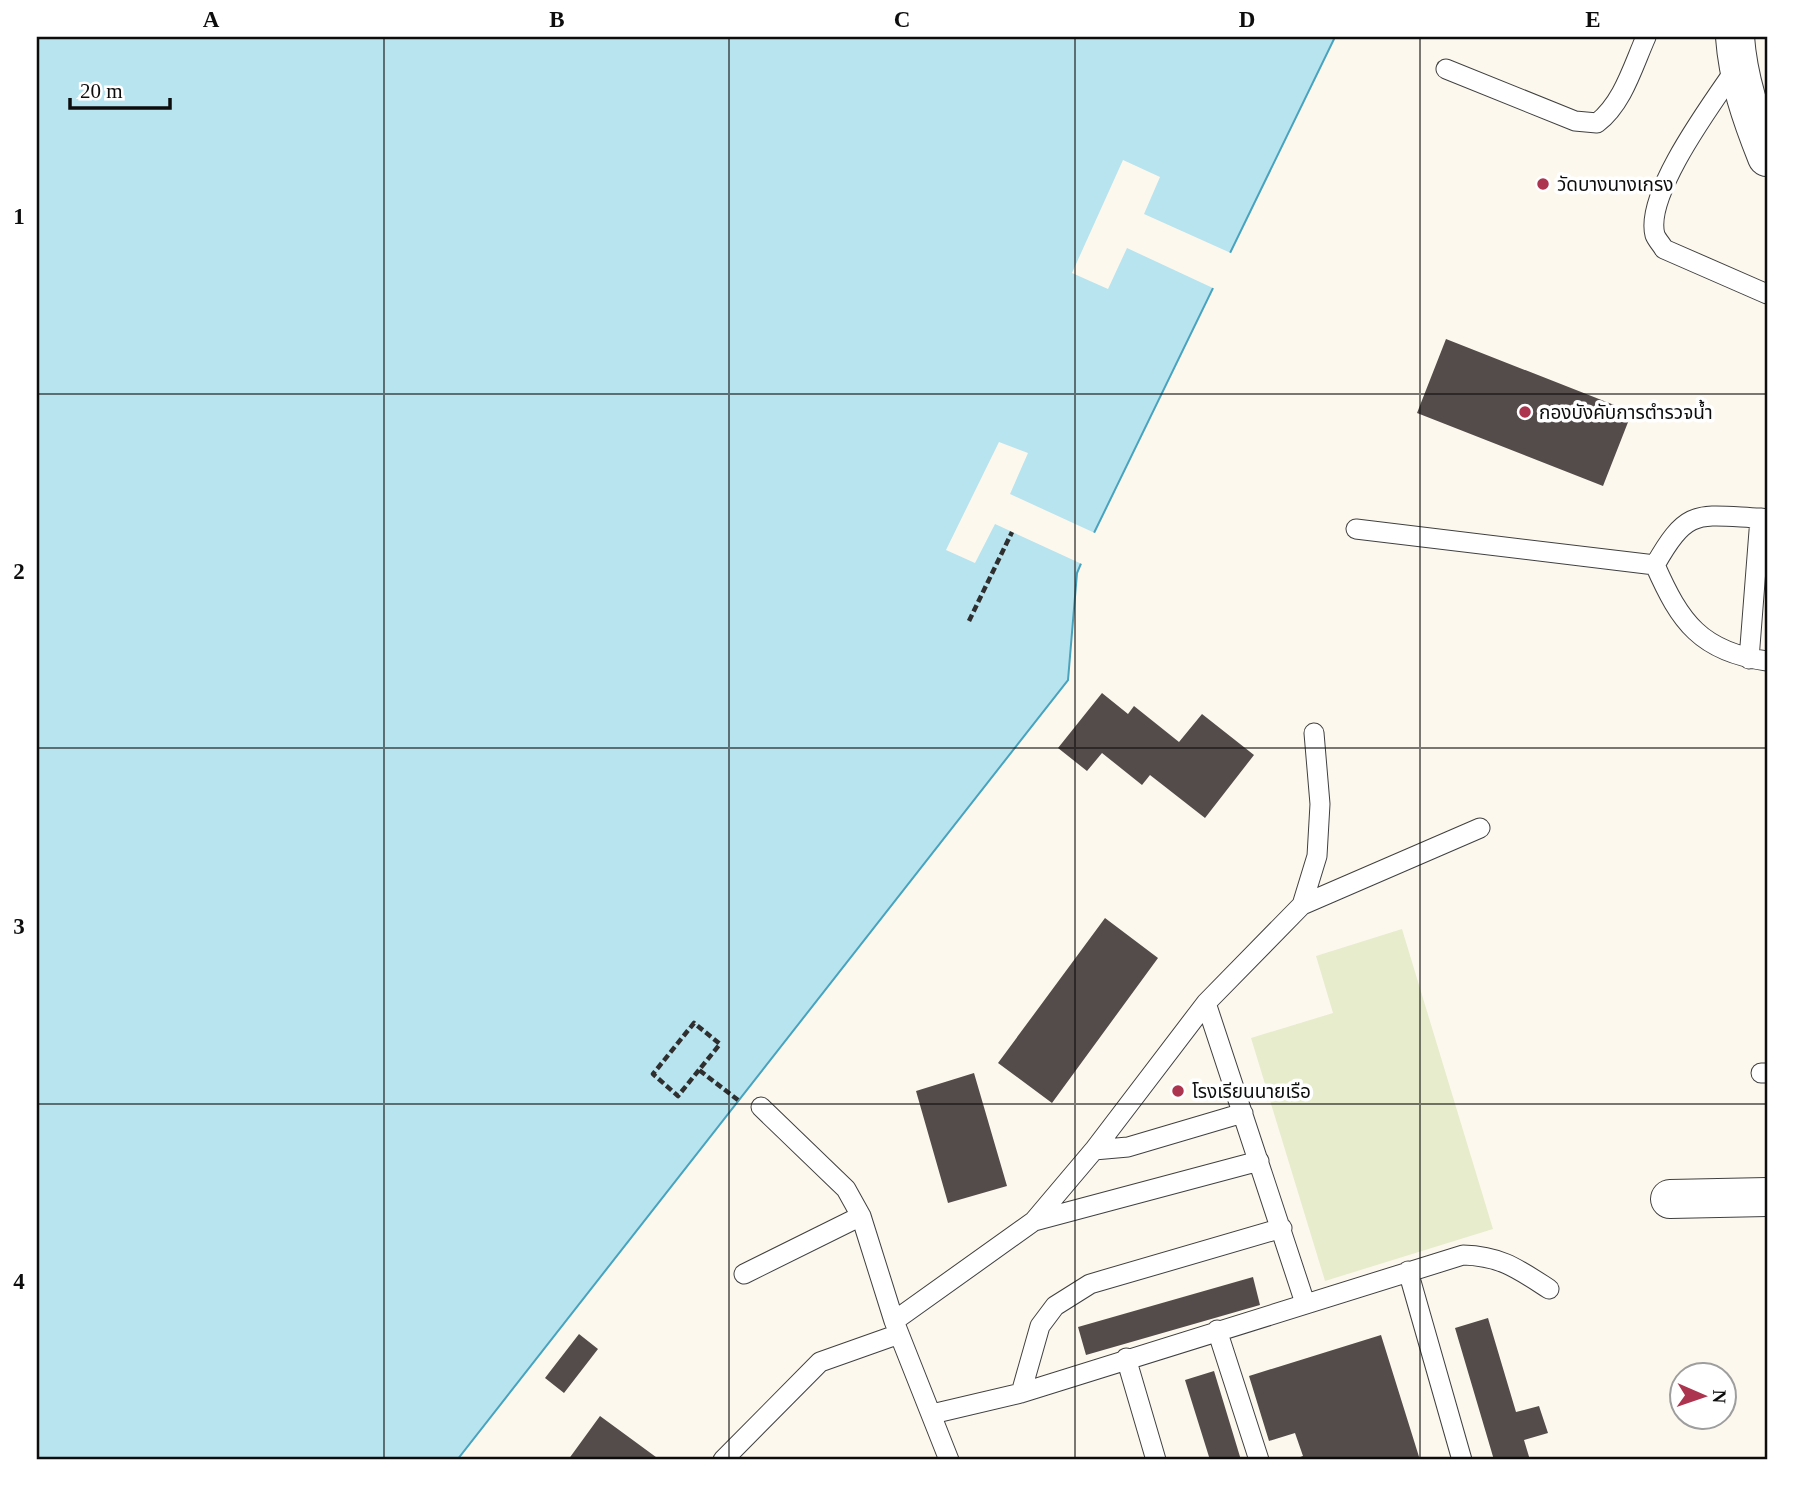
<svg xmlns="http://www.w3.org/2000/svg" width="1804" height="1497" font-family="'Times New Roman','Noto Sans Thai',serif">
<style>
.pitch{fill:#e7eccc}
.water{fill:#b8e4ef;stroke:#48a3be;stroke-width:2}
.pier{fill:#fdf8ee}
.building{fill:#544c4a}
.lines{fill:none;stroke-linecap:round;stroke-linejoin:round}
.lane-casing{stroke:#404040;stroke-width:21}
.street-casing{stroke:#404040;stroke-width:40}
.path{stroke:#2f2f2f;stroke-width:4.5;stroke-dasharray:7 3.5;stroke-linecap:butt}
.lane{stroke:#fff;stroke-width:19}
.street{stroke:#fff;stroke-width:38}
.grid{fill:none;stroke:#0d0d0d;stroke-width:2;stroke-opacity:0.55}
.poi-dot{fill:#ad344f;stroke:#fff;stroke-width:2.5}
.labels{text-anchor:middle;stroke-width:7;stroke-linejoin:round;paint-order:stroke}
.poi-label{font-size:19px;fill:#0d0d0d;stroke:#fff;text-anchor:start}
.neatline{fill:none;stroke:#0d0d0d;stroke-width:2.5}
.grid-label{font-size:23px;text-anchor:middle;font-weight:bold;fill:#0d0d0d}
</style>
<rect width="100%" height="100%" fill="#fdf8ee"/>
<!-- pitch -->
<path class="pitch" d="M1402,929L1493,1229L1325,1281L1251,1038L1333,1013L1316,956Z"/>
<!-- water -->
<path class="water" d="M37,37H1335L1093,535L1077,573L1068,680L457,1460H37Z"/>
<!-- pier -->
<path class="pier" d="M1123,160L1160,177L1144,214L1233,254L1215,289L1127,248L1108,289L1072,273Z
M999,442L1028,453L1010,494L1097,534L1084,565L995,524L975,563L946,550Z"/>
<!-- building -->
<path class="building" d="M1446,339L1632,412L1603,486L1417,413Z
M1102,693L1128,714L1134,706L1179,742L1202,714L1254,755L1205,818L1150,775L1142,785L1102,753L1087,771L1058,748Z
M1105,918L1158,958L1052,1103L998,1063Z
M974,1073L1007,1186L948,1203L916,1091Z
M1253,1277L1260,1305L1086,1355L1078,1327Z
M1488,1318L1516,1412L1539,1406L1548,1433L1524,1440L1530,1460H1494L1455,1328Z
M579,1334L598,1349L564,1393L545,1378Z
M1381,1335L1420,1460H1292L1303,1456L1295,1433L1269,1441L1249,1376Z
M1214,1371L1241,1460H1210L1185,1380Z
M600,1416L660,1460H568Z"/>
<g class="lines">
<defs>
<path id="lane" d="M1737,67C1714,101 1644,194 1655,235C1657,240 1662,245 1664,249L1767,294
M1446,69L1575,121L1597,123C1623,103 1633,66 1646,37
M1356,529L1655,565C1680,622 1701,652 1767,661
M1655,565C1688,507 1697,515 1760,518
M1749,659L1760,518L1767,519
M1302,905L1480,828
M1206,1003L1305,1303
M1761,1073H1767
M761,1107L846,1189L861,1216L894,1321L949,1460
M1094,1150L1128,1147L1243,1113
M1034,1221L1094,1150L1206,1003L1302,905L1317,856L1320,804L1314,733
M1408,1271L1462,1460
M744,1274L861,1216
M894,1321L1034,1221L1259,1161
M1217,1330L1259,1460
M1126,1358L1156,1460
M1021,1393L1040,1326L1055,1306L1090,1284L1282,1228
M932,1414L1021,1393L1463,1255C1501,1256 1518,1269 1549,1289
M723,1460L820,1362L899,1334"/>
<path id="street" d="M1735,37C1738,79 1751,117 1767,157
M1670,1199L1767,1197"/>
</defs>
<!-- lane casing -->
<use href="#lane" class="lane-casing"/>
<!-- street casing -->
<use href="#street" class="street-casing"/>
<!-- path -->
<path class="path" d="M969,621L1012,532
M699,1070L678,1096L653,1074L694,1023L720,1044L699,1070L738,1100"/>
<!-- lane -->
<use href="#lane" class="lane"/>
<!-- street -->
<use href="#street" class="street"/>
</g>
<!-- grid -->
<path class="grid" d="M384,37V1460M729,37V1460M1075,37V1460M1420,37V1460M37,394H1767M37,748H1767M37,1104H1767"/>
<!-- markers -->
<g class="poi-dot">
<circle cx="1543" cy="184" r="7"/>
<circle cx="1525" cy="412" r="7"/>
<circle cx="1178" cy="1091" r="7"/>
</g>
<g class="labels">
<!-- poi labels -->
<g class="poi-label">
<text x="1557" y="191">วัดบางนางเกรง</text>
<text x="1539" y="419">กองบังคับการตำรวจน้ำ</text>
<text x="1192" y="1098">โรงเรียนนายเรือ</text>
</g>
</g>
<!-- border -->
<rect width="1804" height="1497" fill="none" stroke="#ffffff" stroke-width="77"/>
<!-- north arrow -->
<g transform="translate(1703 1396) rotate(92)"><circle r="33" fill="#ffffff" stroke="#9e9e9e" stroke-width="2"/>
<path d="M0-5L12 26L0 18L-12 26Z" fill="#ad344f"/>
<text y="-10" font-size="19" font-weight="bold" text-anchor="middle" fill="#0d0d0d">N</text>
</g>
<!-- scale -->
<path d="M70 98v10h100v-10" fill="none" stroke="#0d0d0d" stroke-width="3.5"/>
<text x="80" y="98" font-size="21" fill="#0d0d0d" stroke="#ffffff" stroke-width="5" paint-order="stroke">20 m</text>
<rect x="38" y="38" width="1728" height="1420" class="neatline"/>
<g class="grid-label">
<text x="211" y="27">A</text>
<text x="557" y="27">B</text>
<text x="902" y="27">C</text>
<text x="1247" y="27">D</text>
<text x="1593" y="27">E</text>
<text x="19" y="224">1</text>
<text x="19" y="579">2</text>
<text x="19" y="934">3</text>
<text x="19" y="1289">4</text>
</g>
</svg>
